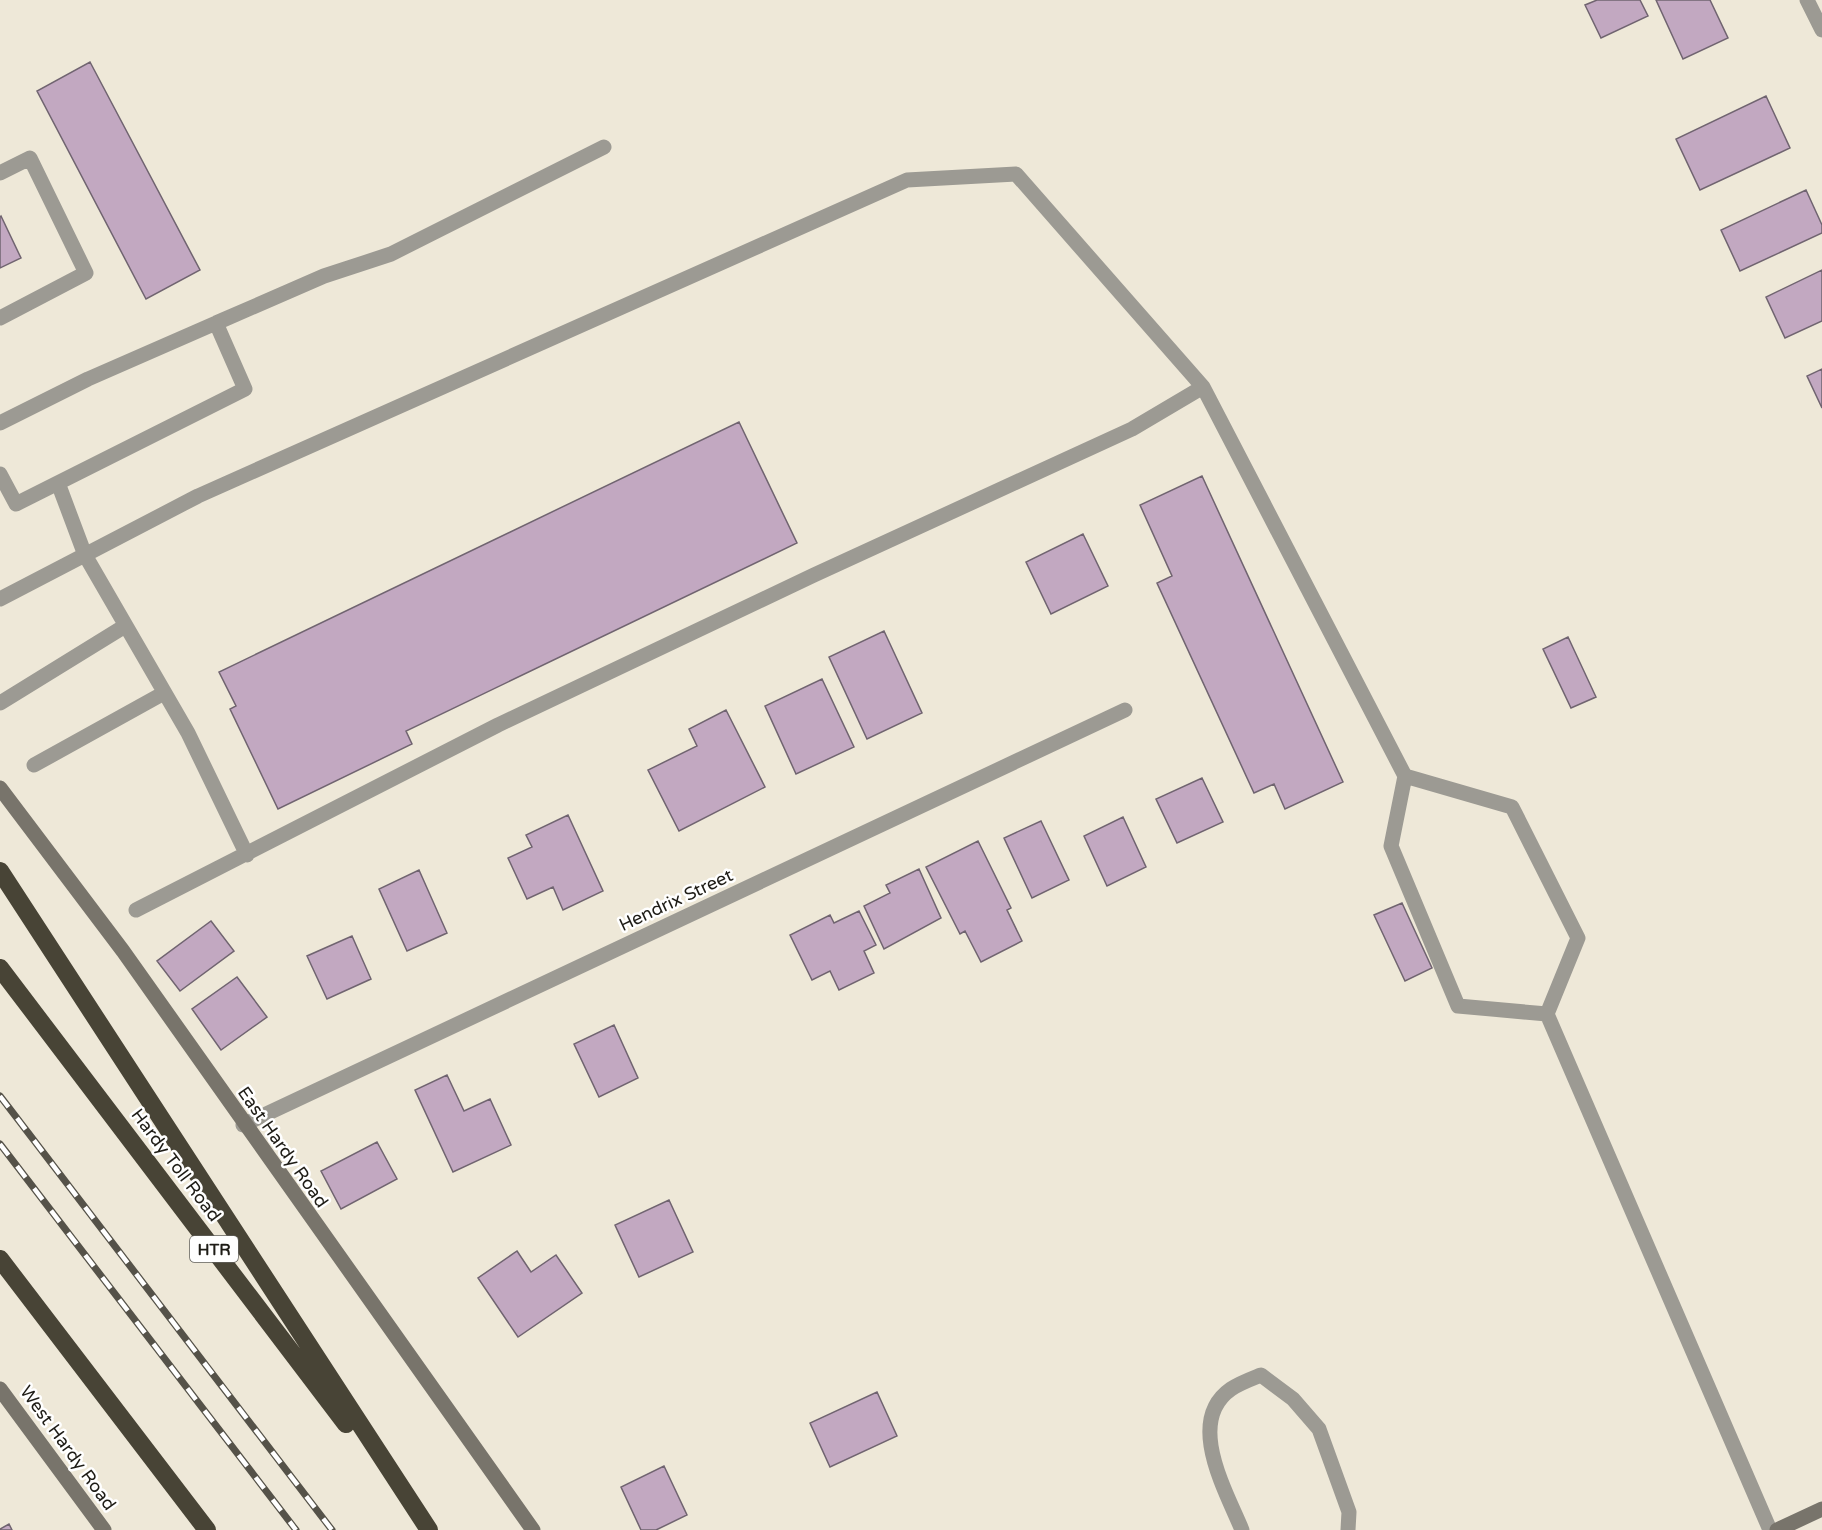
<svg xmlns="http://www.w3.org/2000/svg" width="1822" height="1530" font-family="'Varela Round',sans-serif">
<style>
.building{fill:#c2a8c1;stroke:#706470;stroke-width:1.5}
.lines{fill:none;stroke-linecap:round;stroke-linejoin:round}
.service{stroke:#9c9a93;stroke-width:15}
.minor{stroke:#9c9a93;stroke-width:15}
.secondary{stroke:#78746b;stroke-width:15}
.motorway{stroke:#484436;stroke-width:18}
.rail-casing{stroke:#555249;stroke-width:7}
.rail{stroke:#fff;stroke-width:4.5;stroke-dasharray:14;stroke-linecap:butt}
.labels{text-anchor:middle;stroke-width:5;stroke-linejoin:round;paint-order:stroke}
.shield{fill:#fff;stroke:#62605c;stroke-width:1.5}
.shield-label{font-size:16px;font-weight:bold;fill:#1e1c16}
.street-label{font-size:18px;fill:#1e1c16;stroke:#fff}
</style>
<rect width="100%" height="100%" fill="#eee8d8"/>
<!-- building -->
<path class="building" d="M1597,0H1640L1648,16L1601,38L1585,5Z
M1656,0H1710L1728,38L1683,59Z
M90,62L200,270L146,299L37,91Z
M1766,96L1790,148L1700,190L1676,139Z
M1806,190L1822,225V233L1740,271L1721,230Z
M1,216L21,258L0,268V217Z
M1822,270V321L1785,338L1766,297Z
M1822,369V408L1807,376Z
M739,422L797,543L406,731L412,744L278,809L230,709L236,706L219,672Z
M1202,476L1343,782L1285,809L1274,784L1254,793L1157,583L1172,576L1140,505Z
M1083,534L1108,586L1051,614L1026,562Z
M884,631L922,713L867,739L829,657Z
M1568,637L1596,697L1571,708L1543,649Z
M822,679L854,747L796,774L765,706Z
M726,710L765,787L679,831L648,770L697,746L689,729Z
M1202,778L1223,822L1177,843L1156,799Z
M568,815L603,891L563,910L553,887L527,899L508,858L532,847L526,835Z
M1123,817L1146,867L1107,886L1084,836Z
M1041,821L1069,880L1032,898L1004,838Z
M978,841L1011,908L1007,910L1022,941L981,962L965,931L960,934L926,867Z
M919,869L941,918L884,949L864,906L890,893L886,885Z
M419,870L447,933L407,951L379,889Z
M1402,903L1432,968L1405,981L1374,915Z
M859,911L876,945L864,951L874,973L839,990L830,971L812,980L790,935L830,915L834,923Z
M211,921L234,951L180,991L157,961Z
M352,936L371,979L327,999L307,956Z
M237,977L267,1017L221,1050L192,1009Z
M614,1025L638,1078L599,1097L574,1044Z
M447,1075L464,1111L490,1099L511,1145L453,1172L415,1090Z
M377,1142L397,1179L341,1209L321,1171Z
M669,1200L693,1252L639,1277L615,1225Z
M517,1251L531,1272L556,1255L582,1293L518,1337L478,1278Z
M877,1392L897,1436L830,1467L810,1423Z
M664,1466L687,1515L656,1530H641L621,1487Z
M9,1524L12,1530H0V1529Z"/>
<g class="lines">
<!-- service -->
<path class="service" d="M0,173L30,158L86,273L0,318
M0,423L88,379L216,323
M0,474L16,504L245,389L216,323L324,276L391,254L604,147
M58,483L85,555L188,733L247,855
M0,599L198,496L907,180L1016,174L1203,387L1405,776
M0,703L125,626
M34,765L164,693
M136,910L498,725L814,575L1132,429L1203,387
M1547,1014L1458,1006L1391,846L1405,776L1512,807L1578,938L1547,1014L1770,1530
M1242,1530C1226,1491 1185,1421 1231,1389C1240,1383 1251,1379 1261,1375L1293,1399L1319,1429L1349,1512L1348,1530"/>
<!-- minor -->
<path class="minor" d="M1807,0L1822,30
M243,1125L1125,710"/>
<!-- secondary -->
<path class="secondary" d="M0,788L123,951L533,1530
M0,1389L104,1530
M1777,1530L1822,1509"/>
<!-- motorway -->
<path class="motorway" d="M0,871L429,1530
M0,968L346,1424
M0,1259L207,1530"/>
<defs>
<path id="rail" d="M0,1096L332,1530
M0,1144L296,1530"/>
</defs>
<!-- rail casing -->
<use href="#rail" class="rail-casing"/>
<!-- rail -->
<use href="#rail" class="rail"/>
</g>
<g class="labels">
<!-- shield labels -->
<rect class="shield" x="190" y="1236" width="48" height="26" rx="4.5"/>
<g class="shield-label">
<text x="214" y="1255">HTR</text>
</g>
<!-- street labels -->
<g class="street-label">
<text transform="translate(676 900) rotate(-25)" y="6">Hendrix Street</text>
<text transform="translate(283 1147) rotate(55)" y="6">East Hardy Road</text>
<text transform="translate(176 1165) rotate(53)" y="6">Hardy Toll Road</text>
<text transform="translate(68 1448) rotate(54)" y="6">West Hardy Road</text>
</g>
</g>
</svg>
